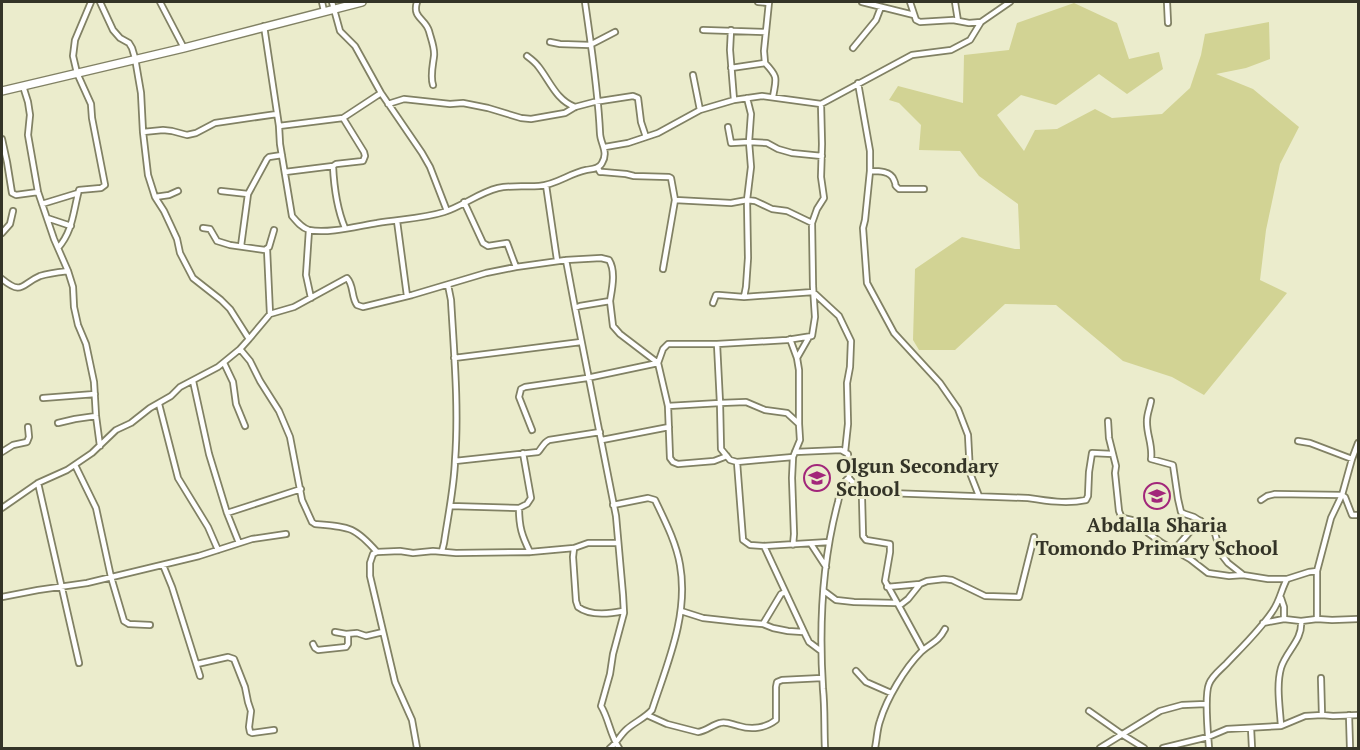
<svg xmlns="http://www.w3.org/2000/svg" width="1360" height="750" font-family="'PT Serif',serif">
<style>
.green{fill:#d2d394}
.lines{fill:none;stroke-linecap:round;stroke-linejoin:round}
.street-casing{stroke:#818164;stroke-width:8}
.secondary-casing{stroke:#818164;stroke-width:10}
.street{stroke:#fff;stroke-width:4.5}
.secondary{stroke:#fff;stroke-width:7}
.labels{text-anchor:middle;stroke-width:6;stroke-linejoin:round;paint-order:stroke}
.poi-label{font-size:20px;font-weight:bold;fill:#343427;stroke:#ebeccc;text-anchor:start}
</style>
<rect width="100%" height="100%" fill="#ebeccc"/>
<!-- green -->
<path class="green" d="M1074,3L1117,23L1129,59L1159,52L1163,69L1127,94L1099,74L1056,105L1021,95L997,115L1024,151L1035,130L1057,129L1095,109L1112,118L1162,114L1190,88L1201,55L1205,34L1269,22L1270,59L1246,68L1216,74L1253,89L1299,127L1280,164L1266,230L1260,280L1287,293L1204,395L1172,377L1123,361L1056,305L1005,304L955,350H919L913,340L915,269L962,237L1015,249H1020L1018,204L979,176L960,151L919,150L921,125L899,103L889,100L898,86L963,103L964,55L1009,50L1017,23Z"/>
<g class="lines">
<defs>
<path id="street" d="M100,2L113,30L120,38L129,43L132,48L135,58L141,93L143,132L148,175L155,197L164,211L171,226L177,239L180,253L193,278L221,300L230,309L249,339L240,349L250,361L260,381L279,411L290,437L302,500L312,522L315,524C349,527 354,526 377,552
M160,2L184,48
M322,2L324,11
M332,2L340,31L355,46L381,93L422,153L430,167L447,211
M417,2C412,18 425,18 429,31C431,39 435,48 434,56C433,65 430,76 433,85
M758,2L769,3
M769,2L764,51L765,63C779,78 776,78 773,97
M862,2L914,15
M910,2L916,20L920,22L953,20L969,23L981,22
M955,2L958,21
M1167,2L1168,23
M264,26L279,126L280,144L292,216C297,222 302,228 309,230C328,234 358,226 377,223C399,219 422,219 444,212C463,206 478,193 498,188C512,185 526,187 539,186C556,185 570,173 586,170C592,169 599,169 602,163C609,152 600,143 600,133C598,89 591,45 585,2
M703,30L766,32
M731,30L730,50L734,100
M550,42L560,44L590,45L615,32
M853,48L876,20L881,7
M527,56C531,59 535,62 538,66C550,81 556,100 575,107
M731,68L765,63
M693,75L700,110
M858,83L870,151V171L865,220L863,228L867,283L894,333L940,383L958,409L968,435L970,473L979,496
M23,86L28,102L30,115L28,135L38,192L54,239L68,271L73,287L74,307L78,325L86,344L94,382L96,416L100,446
M747,98L751,114L749,142L767,143L778,149L792,153L822,156
M388,104L404,99L450,104L463,103L488,108L521,118L531,119L565,113L575,107L594,102L633,96L638,98L641,122L646,137L658,133L700,110L734,100L762,96L821,104L912,55L951,50L970,40L981,22L1010,2
M279,126L343,118
M728,127L731,143L749,142L751,167L747,200L748,258L746,287L744,297
M143,132L163,130L172,131L187,135L196,133L215,123L277,114
M2,139L7,162L12,193L16,195L38,192
M605,147L628,143L646,137
M598,168L600,172H603L626,174L634,176L669,177L671,178L675,200
M870,171C879,171 891,171 894,180C898,189 892,182 899,189H924
M285,172L333,166
M546,185L557,260
M221,191L248,194
M155,197L169,195L178,191
M464,202L483,243L488,246L507,243L516,267
M42,204L78,193
M47,218L71,226
M397,221L407,296
M203,228L210,229L217,241L230,245L265,250L269,247L274,230
M345,228C337,209 334,187 333,166L336,164L363,161L365,156L364,152L343,118L381,93
M309,230L306,275L311,298
M2,233L10,224L13,211
M241,246L248,194L267,159L269,157L282,155
M58,248C73,231 73,212 79,190L101,188L105,185L92,118L91,104L77,73L73,56L75,40L91,2
M267,249L270,314
M566,260L575,308L580,306L610,301L613,326L620,334L658,363
M663,269L675,200L731,203L747,200L755,201L772,209L787,211L812,223
M2,279C23,296 21,284 40,276C49,273 59,272 68,271
M713,303L716,295H719L744,297L813,292L839,316L851,341L850,367L847,383L848,424L845,452
M575,308L616,516L623,595L624,613L613,654L610,674L601,706C609,719 610,735 619,748
M249,339L270,314L294,307L347,278C354,285 351,297 357,305L363,307L412,295L486,273L516,267L566,260L601,258L609,260C616,271 612,289 610,301
M790,339L797,358L799,370V424
M717,344L720,403L746,402L765,410L787,413L799,424L800,440L793,457L792,478L794,534L793,545
M454,358L581,342
M797,358L809,337
M224,363L233,382L236,404L245,426
M193,381L209,454L227,513L301,489
M43,398L95,394
M1151,401C1150,407 1147,414 1147,420C1146,434 1153,444 1151,459L1173,465L1178,499L1181,512L1185,514L1194,517L1214,530L1221,554L1228,563L1242,574
M159,404L178,478L208,527L218,550
M668,406L670,458L673,462L678,464L714,461L727,456
M1108,421L1109,438L1116,466L1115,473L1119,511L1121,516L1123,518L1136,521L1143,526L1148,533L1162,543L1190,559L1208,573L1229,576L1243,575L1268,579H1287
M58,423L75,419L96,416
M532,430L519,397L521,389L525,387L587,378L658,363
M602,440L669,427
M1298,441L1310,443L1352,459
M2,452L13,445L27,442L29,437L28,427
M795,452L841,450L848,454L849,478L861,492L1028,498C1047,501 1067,504 1086,500L1088,496L1089,472L1092,453L1113,454
M793,457L737,462L730,460L721,449L720,403L668,406L658,363L663,349L668,344H717L787,340L812,336L815,317L813,286L812,223L817,209L824,198L821,177L822,144L821,104
M455,461L538,452C542,448 543,443 549,440L600,432
M737,462L743,540L750,545L764,546L829,542
M75,465L96,508L111,577L124,621L129,624L150,625
M38,483L79,663
M861,492L862,498L863,536L866,540L890,544V552L885,581L899,606
M1261,500L1267,496L1275,494L1342,495L1345,497L1352,515H1358
M450,506L519,508C519,527 522,536 530,552
M2,508L38,483L67,470L92,453L116,430L131,423L150,408L171,396L180,387L218,367L240,349
M519,508L527,504L531,498L523,453
M227,513L239,543
M811,544L826,567
M764,546L806,636L809,642L821,651
M574,548L588,543H618
M1174,550L1188,534L1201,521
M442,551L444,543C448,516 454,488 455,461C459,407 454,353 451,300L448,285
M163,565L172,587L200,676
M887,587L920,584
M824,591L836,600L854,602L896,603
M2,597L38,590L87,583L199,556L252,539L286,534
M1281,598L1284,607V619
M681,611L703,618L739,622L763,624L773,628L788,631L803,632
M1317,619V571L1331,518L1342,495L1352,459L1358,443
M1263,623L1284,619L1301,621L1317,619L1332,620L1358,619
M763,624L781,594L785,592
M335,632L346,634L357,633L366,636L383,632
M313,644L315,648L318,650L346,647L348,644V634
M923,650L899,606L908,599L920,584L927,581L944,579L952,580L985,596L1019,597L1034,537
M197,664L228,657L234,659L245,687L248,702L251,711L249,727L250,732L252,733L274,730
M856,671L866,682L891,693
M1321,678L1322,715L1333,716L1358,715
M1089,711L1123,735L1144,748
M647,715L667,724L698,732C706,731 712,725 720,723C727,721 733,725 739,726C752,730 766,728 776,720V687L777,682L782,680L822,678
M1349,715L1350,748
M1281,726C1280,708 1276,686 1281,668C1286,651 1303,640 1301,621
M1251,728L1252,748
M417,748L412,720L395,682L370,576V563L373,554L377,552L400,551L413,553L433,551L456,553L530,552L574,548L573,557L576,601L578,607C590,616 609,614 623,611
M610,748C617,743 620,735 627,729C635,722 645,718 652,710C667,664 689,615 680,565C676,542 665,521 655,500L648,498L613,505
M825,748C824,729 825,708 823,689C819,627 822,562 838,502C840,493 841,483 849,478
M875,748C877,739 877,729 880,721C887,698 905,668 921,652C931,642 937,644 945,629
M1100,748L1160,711L1182,705L1206,704
M1163,748L1208,737L1227,729L1281,726L1305,716L1322,715
M1209,748C1208,734 1204,696 1209,684C1212,676 1220,670 1226,664C1242,647 1259,631 1272,612C1280,601 1281,590 1287,579L1309,572L1317,571"/>
<path id="secondary" d="M2,91L184,48L362,2"/>
</defs>
<!-- street casing -->
<use href="#street" class="street-casing"/>
<!-- secondary casing -->
<use href="#secondary" class="secondary-casing"/>
<!-- street -->
<use href="#street" class="street"/>
<!-- secondary -->
<use href="#secondary" class="secondary"/>
</g>
<!-- icons -->
<defs>
<symbol id="school-ring" viewBox="-11 -11 22 22"><circle r="9.5" fill="#ebeccc" stroke="#a2267a" stroke-width="1.5"/><path d="M0-5L7-2L0 1L-7-2ZM-4 1L0 2.5L4 1V4Q0 6-4 4Z" fill="#a2267a"/></symbol>
</defs>
<g fill-rule="evenodd">
<use href="#school-ring" x="802" y="463" width="30" height="30"/>
<use href="#school-ring" x="1142" y="481" width="30" height="30"/>
</g>
<g class="labels">
<!-- poi labels -->
<g class="poi-label">
<text x="836" y="473">Olgun Secondary<tspan x="836" dy="23">School</tspan></text>
<text x="1157" y="532" text-anchor="middle">Abdalla Sharia<tspan x="1157" dy="23">Tomondo Primary School</tspan></text>
</g>
</g>
<!-- border -->
<rect width="1360" height="750" fill="none" stroke="#343427" stroke-width="6"/>
</svg>
